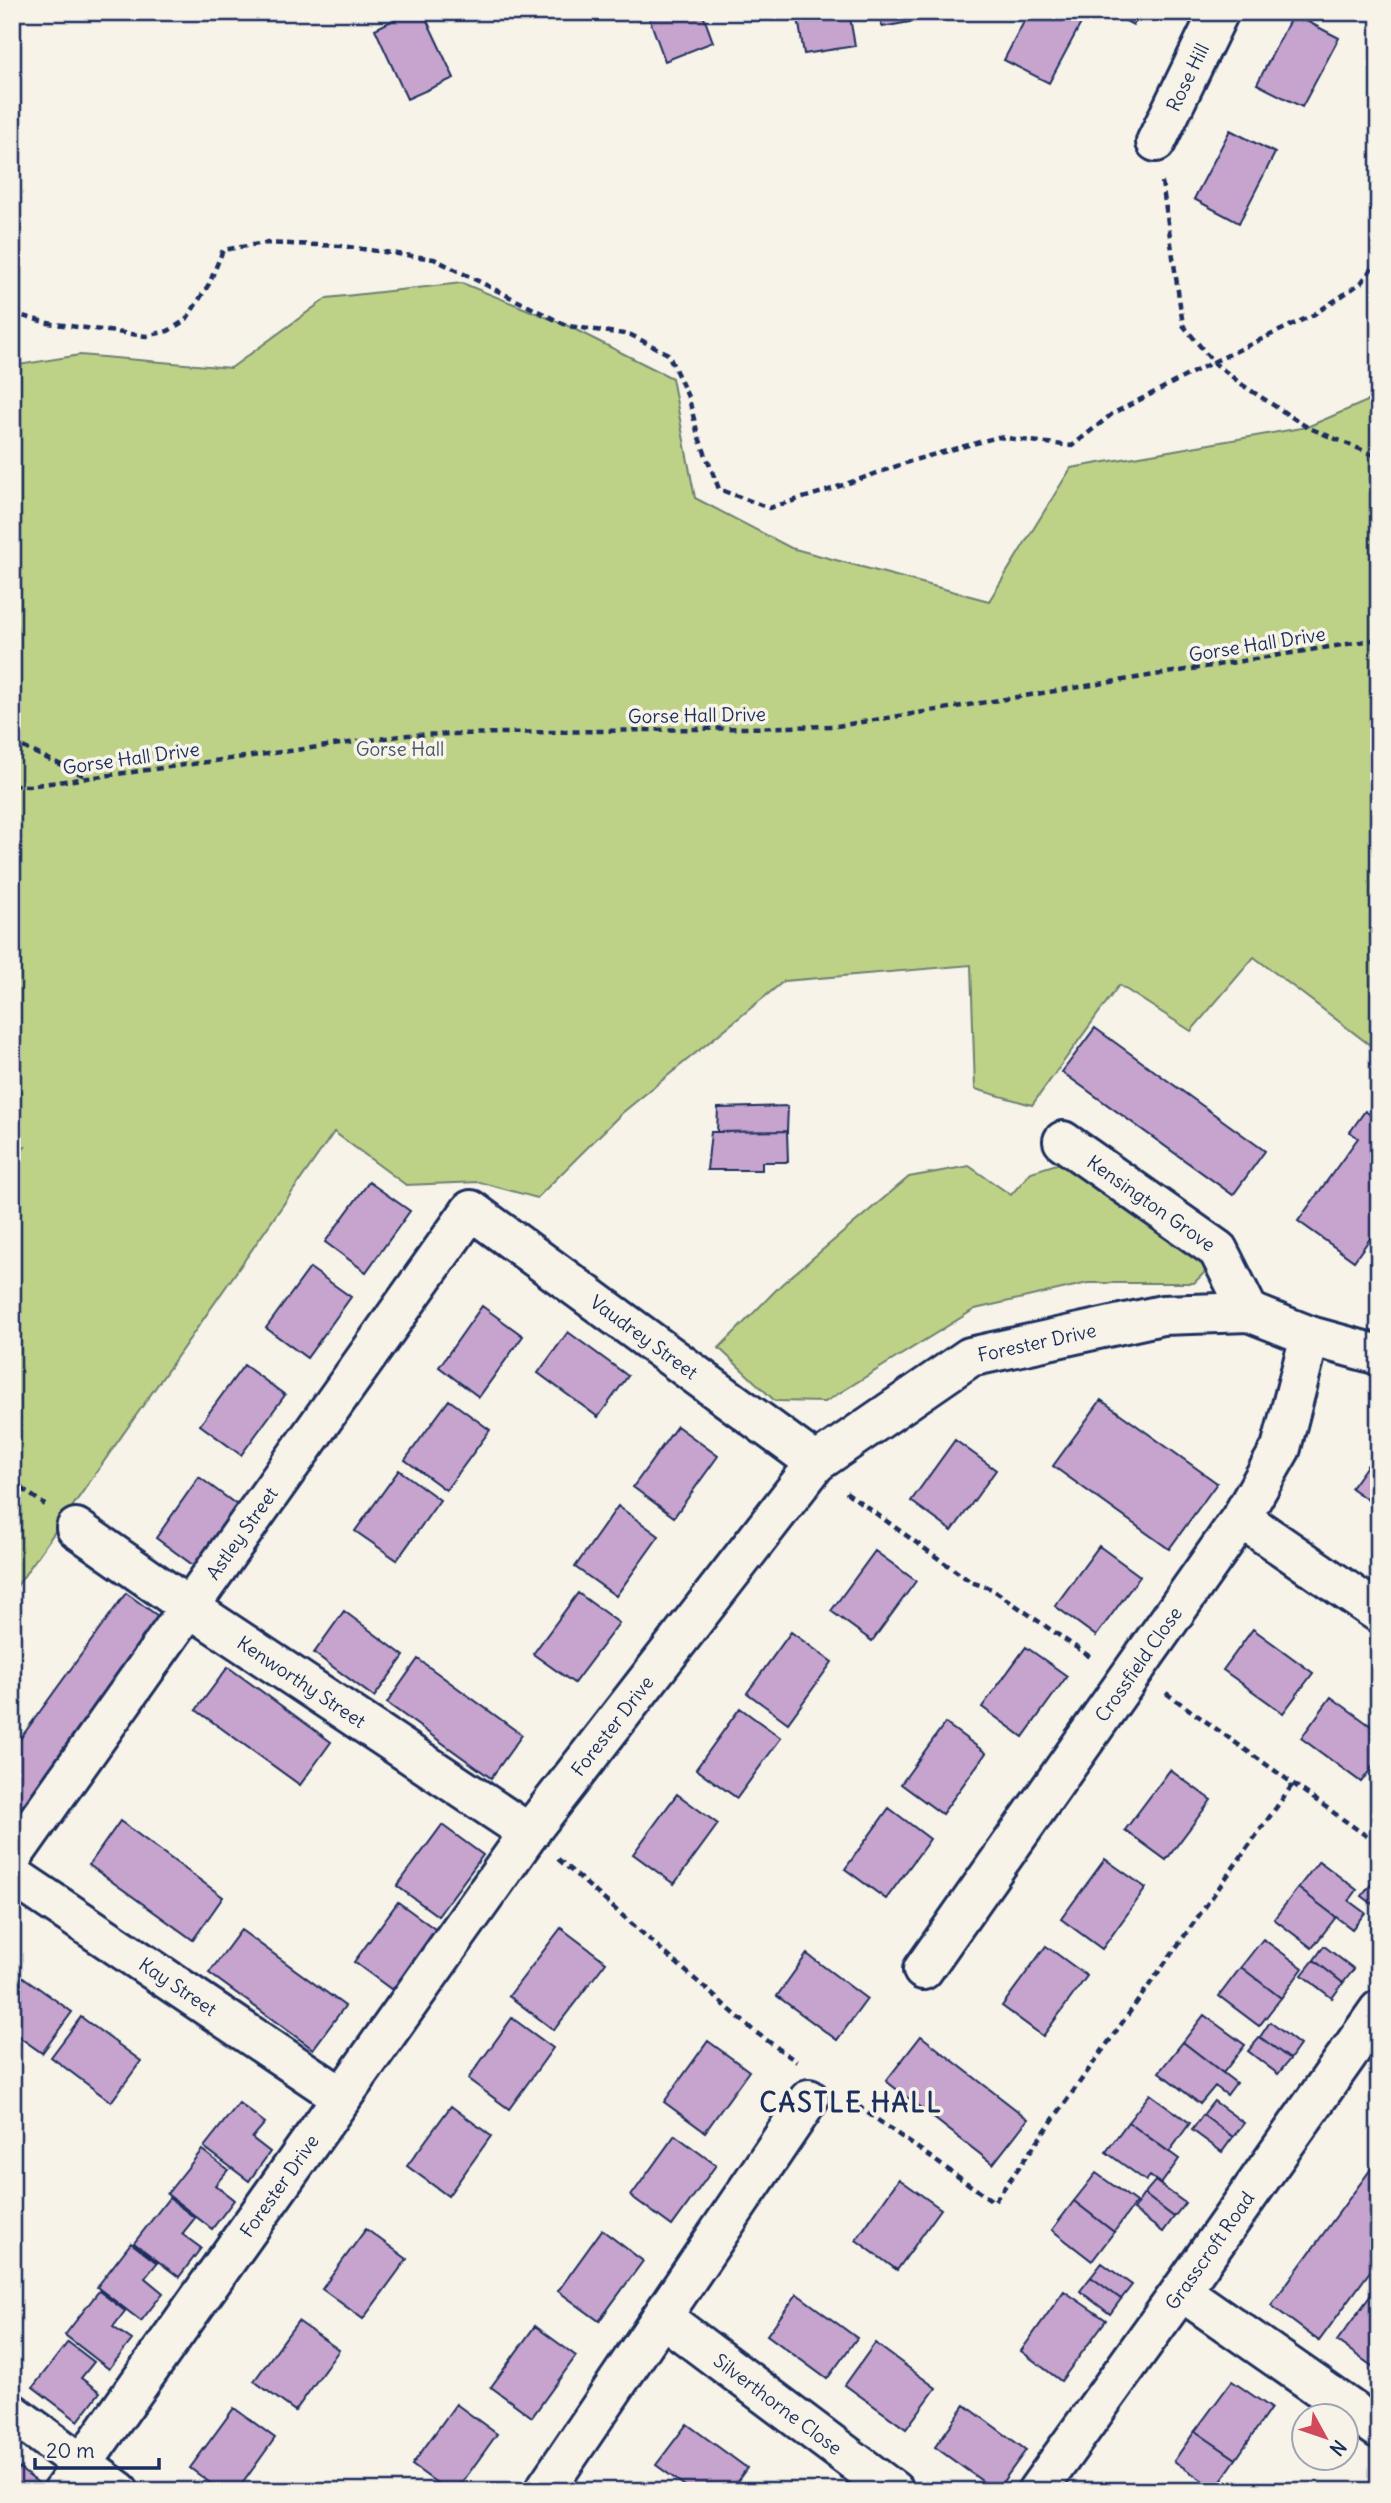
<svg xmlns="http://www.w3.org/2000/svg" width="1391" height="2503" font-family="Delius,sans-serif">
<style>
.green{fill:#bed287;stroke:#6c8072;stroke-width:2}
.building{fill:#c7a4ce;stroke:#1b2f5e;stroke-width:2}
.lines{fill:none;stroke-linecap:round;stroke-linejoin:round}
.minor-casing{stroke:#1b2f5e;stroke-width:44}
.path{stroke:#1b2f5e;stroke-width:4.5;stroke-dasharray:7 5;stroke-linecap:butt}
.minor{stroke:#f7f3e8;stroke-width:38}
.labels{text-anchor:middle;stroke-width:7;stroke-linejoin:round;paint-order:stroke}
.street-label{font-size:19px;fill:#1b2f5e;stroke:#f7f3e8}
.park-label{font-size:19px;fill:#445868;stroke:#f7f3e8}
.district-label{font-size:26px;font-weight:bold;letter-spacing:2px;fill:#1b2f5e;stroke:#f7f3e8}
</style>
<rect width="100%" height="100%" fill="#f7f3e8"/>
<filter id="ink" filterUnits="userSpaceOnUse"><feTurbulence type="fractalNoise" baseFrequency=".0143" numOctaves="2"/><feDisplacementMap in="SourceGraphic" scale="14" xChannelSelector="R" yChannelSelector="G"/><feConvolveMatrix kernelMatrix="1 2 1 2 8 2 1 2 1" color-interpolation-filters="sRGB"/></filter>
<g filter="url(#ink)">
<!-- green -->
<path class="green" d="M462,283L568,326L672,378L695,498L791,548L989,601L1071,468L1307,427L1379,396V1034L1370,1045L1254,957L1191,1031L1119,985L1032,1105L975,1089L971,965L784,981L622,1113L537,1198L479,1182L406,1185L334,1132L12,1593V1164L25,1147H12V366L80,355L231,368L327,298Z
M1063,1162L1201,1253L1205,1272L1194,1283H1088L975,1309L825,1402L775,1401L719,1348L782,1284L909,1177L969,1166L1011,1195L1031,1172Z"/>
<!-- building -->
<path class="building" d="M410,12H423L454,78L407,99L375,29Z
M647,12H702L713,42L665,61Z
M797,12H849L855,46L804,54Z
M879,12H931L932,18L882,27Z
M1029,12H1082L1086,14L1049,83L1004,60Z
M1109,12H1140L1133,25Z
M1293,14L1339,38L1302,107L1257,84Z
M1230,130L1275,153L1239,223L1194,199Z
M1095,1028L1265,1151L1233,1195L1062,1072Z
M788,1106L787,1131L717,1132L718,1108Z
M1365,1111L1379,1121V1226L1354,1261L1298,1221L1358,1138L1350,1132Z
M787,1131L788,1162H762V1170H707L711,1132Z
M369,1182L410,1211L366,1272L325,1242Z
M310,1268L351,1297L307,1358L266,1328Z
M482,1306L523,1336L479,1397L439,1367Z
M568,1332L628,1376L598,1417L538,1373Z
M244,1365L285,1395L241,1455L200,1425Z
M449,1400L490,1430L446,1490L405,1460Z
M1101,1400L1217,1483L1169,1549L1053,1466Z
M677,1426L718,1456L674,1517L633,1487Z
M955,1440L996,1470L952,1531L911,1501Z
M1379,1449V1508L1351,1488Z
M399,1470L440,1500L397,1560L355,1531Z
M199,1477L241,1508L197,1568L156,1538Z
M618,1506L659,1536L616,1596L575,1567Z
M1099,1546L1140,1576L1096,1636L1055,1606Z
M875,1551L916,1581L872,1641L831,1611Z
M126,1593L169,1624L12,1841V1750Z
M578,1593L619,1623L574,1683L533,1654Z
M344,1611L404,1656L374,1697L314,1653Z
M1253,1629L1313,1673L1283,1713L1223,1670Z
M791,1632L832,1662L788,1723L747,1693Z
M1026,1647L1067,1676L1023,1737L982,1707Z
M418,1659L522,1735L491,1778L387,1703Z
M228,1667L331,1742L300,1785L196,1710Z
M1331,1697L1379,1732V1758L1361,1782L1301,1738Z
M740,1708L781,1738L737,1798L696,1769Z
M945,1723L986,1753L942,1814L901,1784Z
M1170,1770L1211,1800L1166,1860L1125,1830Z
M677,1794L718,1824L674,1884L633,1854Z
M889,1808L930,1839L886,1899L845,1869Z
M120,1821L223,1897L193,1940L89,1865Z
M442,1825L483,1855L438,1916L397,1886Z
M1105,1859L1146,1888L1102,1949L1061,1919Z
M1319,1861L1357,1890L1349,1901L1365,1913L1352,1929L1298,1888Z
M1372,1883L1379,1888V1909L1362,1896Z
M1298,1888L1336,1917L1312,1948L1274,1919Z
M398,1902L439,1932L395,1992L354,1962Z
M561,1928L606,1962L554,2030L509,1996Z
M241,1930L345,2006L313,2049L209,1973Z
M1263,1939L1303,1968L1281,1998L1241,1967Z
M1046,1946L1087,1976L1043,2036L1002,2006Z
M1324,1946L1354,1969L1343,1983L1314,1960Z
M807,1954L867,1999L837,2040L777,1996Z
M1314,1960L1343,1983L1332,1998L1302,1975Z
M1241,1967L1281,1998L1259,2026L1219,1996Z
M12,1969L72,2012L42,2053L12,2032Z
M1204,2015L1245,2045L1223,2073L1183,2042Z
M81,2017L141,2061L111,2102L51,2057Z
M512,2018L553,2048L509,2109L468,2079Z
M1270,2022L1300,2045L1290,2059L1260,2037Z
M921,2036L1028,2119L993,2164L886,2081Z
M1260,2037L1290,2059L1278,2074L1248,2051Z
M708,2041L749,2071L705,2132L664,2102Z
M1183,2042L1236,2083L1227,2095L1215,2086L1200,2104L1159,2072Z
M1150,2094L1190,2123L1169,2152L1128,2122Z
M1214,2101L1244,2123L1233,2137L1203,2115Z
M239,2103L265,2123L252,2138L270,2152L249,2181L204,2147Z
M451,2106L491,2136L448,2196L407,2166Z
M1203,2115L1233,2137L1222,2152L1192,2130Z
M1128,2122L1179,2159L1161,2184L1150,2176L1146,2181L1106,2152Z
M675,2135L716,2165L672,2226L631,2196Z
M202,2150L228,2170L215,2185L234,2200L212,2229L167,2194Z
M1379,2158V2259L1319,2341L1271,2305Z
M1096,2173L1136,2202L1114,2232L1074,2201Z
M899,2179L941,2209L897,2270L856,2240Z
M1155,2181L1185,2203L1174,2217L1144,2194Z
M1144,2194L1174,2217L1163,2232L1133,2210Z
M169,2198L195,2218L182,2234L201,2248L179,2277L134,2243Z
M1074,2201L1114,2232L1092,2261L1052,2230Z
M366,2229L407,2259L363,2319L322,2289Z
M602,2230L643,2261L599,2321L558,2291Z
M131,2243L157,2263L145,2278L163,2293L141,2321L97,2287Z
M1102,2263L1132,2285L1121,2299L1091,2277Z
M1091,2277L1121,2299L1110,2314L1080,2291Z
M99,2291L125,2311L113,2327L132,2340L109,2369L65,2335Z
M1064,2291L1106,2320L1061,2381L1021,2351Z
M1374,2291L1379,2295V2371L1337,2341Z
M797,2294L857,2338L827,2379L767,2335Z
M298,2321L339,2350L295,2411L254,2381Z
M535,2326L576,2356L532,2417L491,2387Z
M68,2342L94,2362L81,2378L100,2392L78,2421L33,2387Z
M875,2343L936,2388L906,2429L845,2385Z
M1232,2381L1271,2408L1236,2459L1195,2431Z
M456,2404L497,2434L456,2491H448L412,2465Z
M965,2405L1026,2450L996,2491L935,2447Z
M234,2408L275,2438L237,2491H221L190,2468Z
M687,2424L747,2468L730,2491H692L656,2465Z
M1195,2431L1236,2459L1215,2489L1174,2461Z
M12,2463L49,2491H12Z
M1149,2482L1162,2491H1144Z"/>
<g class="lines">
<defs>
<g id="minor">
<path id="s1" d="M1156,142L1219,12"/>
<path id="s2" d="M1063,1141L1218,1250L1249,1312"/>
<path d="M1241,1518L1379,1613"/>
<path id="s3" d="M76,1528L189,1607L529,1833"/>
<path id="s4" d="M12,1857L471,1210L816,1463"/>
<path id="s5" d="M12,1875L342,2097"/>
<path id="s6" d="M923,1970L1241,1518L1281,1448L1310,1336"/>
<path d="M1181,2291L1379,2429"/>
<path id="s7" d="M662,2317L894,2491"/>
<path d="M12,2413L119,2491"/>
<path id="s8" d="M63,2491L529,1833L816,1463L970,1357L1162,1315L1249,1312L1310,1336L1379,1355"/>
<path d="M544,2491L809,2099"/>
<path id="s9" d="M1037,2491L1181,2291L1379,2010"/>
</g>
</defs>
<!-- minor casing -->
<use href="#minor" class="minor-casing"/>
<!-- path -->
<path class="path" d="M1162,182L1183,325L1213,362L1313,315L1361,283L1379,258
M12,313L48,323L146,336L168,331L186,320L209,284L223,250L265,243L341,246L434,259L568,326L631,335L668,354L689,399L698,435L719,489L769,508L826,491L914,460L998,437L1072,446L1112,414L1213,362L1244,386L1307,427L1379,457
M12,742L87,777
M12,785L28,786L408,735L837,726L1379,639
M12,1481L45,1505
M846,1492L971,1582L992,1589L1093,1659
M1166,1693L1379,1845
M558,1859L754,2031L797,2062
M848,2099L994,2202L1293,1784"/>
<!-- minor -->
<use href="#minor" class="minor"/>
</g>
</g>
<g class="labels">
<!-- street labels -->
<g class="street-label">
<text dy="7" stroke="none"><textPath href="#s1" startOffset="72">Rose Hill</textPath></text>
<text transform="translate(1257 644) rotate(-9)" y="7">Gorse Hall Drive</text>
<text transform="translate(697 715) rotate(-1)" y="7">Gorse Hall Drive</text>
<text transform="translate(131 758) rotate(-8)" y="7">Gorse Hall Drive</text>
<text dy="7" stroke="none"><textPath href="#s2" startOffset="108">Kensington Grove</textPath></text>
<text dy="7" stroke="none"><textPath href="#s4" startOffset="1008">Vaudrey Street</textPath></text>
<text dy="7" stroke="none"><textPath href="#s8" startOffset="1530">Forester Drive</textPath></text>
<text dy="7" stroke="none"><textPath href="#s4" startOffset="397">Astley Street</textPath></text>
<text dy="7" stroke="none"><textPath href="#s6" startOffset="374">Crossfield Close</textPath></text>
<text dy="7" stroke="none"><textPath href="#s3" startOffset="273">Kenworthy Street</textPath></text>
<text dy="7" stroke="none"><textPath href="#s8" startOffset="942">Forester Drive</textPath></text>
<text dy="7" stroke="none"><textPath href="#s5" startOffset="200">Kay Street</textPath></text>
<text dy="7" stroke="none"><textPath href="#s8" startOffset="374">Forester Drive</textPath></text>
<text dy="7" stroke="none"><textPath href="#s9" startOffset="296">Grasscroft Road</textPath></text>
<text dy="7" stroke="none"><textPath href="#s7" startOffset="145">Silverthorne Close</textPath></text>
</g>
<!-- park labels -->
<g class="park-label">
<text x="400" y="756">Gorse Hall</text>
</g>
<!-- district labels -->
<g class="district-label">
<text x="851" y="2112">CASTLE HALL</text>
</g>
</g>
<!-- margin -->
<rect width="1391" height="2503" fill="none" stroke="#f7f3e8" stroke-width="42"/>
<rect x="21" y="21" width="1349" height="2461" fill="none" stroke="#1b2f5e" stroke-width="2.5" filter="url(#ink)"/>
<!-- north arrow -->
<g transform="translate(1325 2437) rotate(130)"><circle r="33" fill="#f7f3e8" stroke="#9fa5b1" stroke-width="2"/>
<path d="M0-5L12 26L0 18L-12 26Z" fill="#d1495b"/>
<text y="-10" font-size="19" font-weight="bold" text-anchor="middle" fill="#1b2f5e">N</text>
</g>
<!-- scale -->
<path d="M35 2458v10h124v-10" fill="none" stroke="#1b2f5e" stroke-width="3.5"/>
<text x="46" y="2458" font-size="21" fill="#1b2f5e" stroke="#f7f3e8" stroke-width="5" paint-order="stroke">20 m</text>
</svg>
